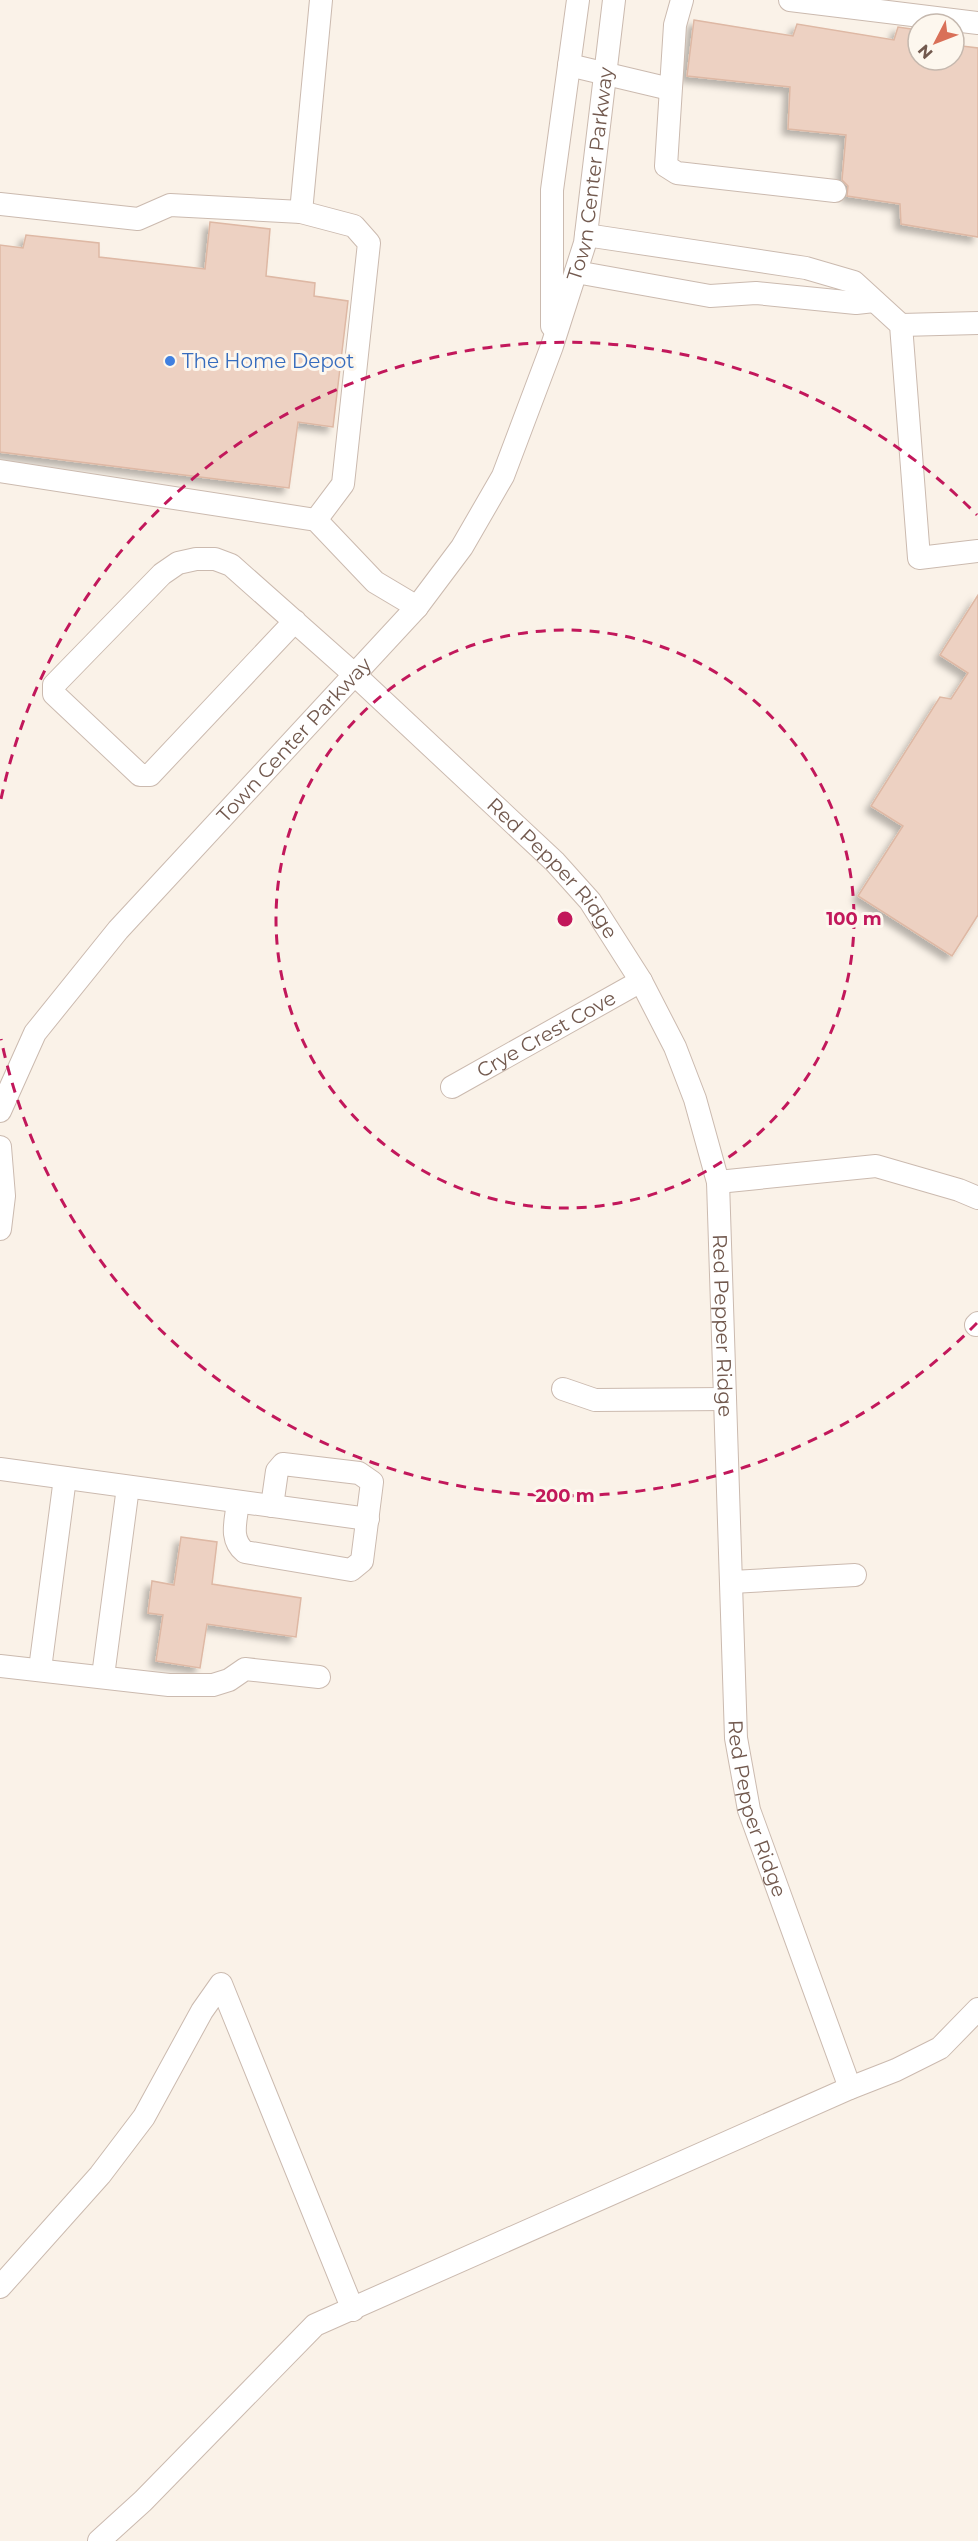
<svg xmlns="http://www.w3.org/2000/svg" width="978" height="2541" font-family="Montserrat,sans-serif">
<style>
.building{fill:#edd1c2;stroke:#deb8a4;stroke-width:1.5;filter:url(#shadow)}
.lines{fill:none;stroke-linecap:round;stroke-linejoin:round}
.minor-casing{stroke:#cbbaaf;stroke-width:24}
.minor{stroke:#fff;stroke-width:22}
.ring{fill:none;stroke:#c2185b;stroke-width:3;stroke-dasharray:10 8}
.shop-dot{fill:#3f7fe0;stroke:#fdf7ee;stroke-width:2}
.labels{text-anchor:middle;stroke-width:6;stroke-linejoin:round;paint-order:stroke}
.street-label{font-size:20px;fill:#72594e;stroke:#fdf7ee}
.shop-label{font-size:20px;fill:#366cbe;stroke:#fdf7ee;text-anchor:start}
.centre{fill:#c2185b;stroke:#fdf7ee;stroke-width:3}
.ring-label{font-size:18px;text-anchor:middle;font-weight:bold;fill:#c2185b;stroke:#fdf7ee;stroke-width:6;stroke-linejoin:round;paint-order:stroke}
</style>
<defs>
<filter id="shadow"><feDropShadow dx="-5.5" dy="5.5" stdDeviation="3" flood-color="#0004"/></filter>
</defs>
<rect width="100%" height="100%" fill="#faf2e8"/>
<!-- building -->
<path class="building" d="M694,20L793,36L797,24L894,40L898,27L918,30V60H954V45L978,48V237L901,224L900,204L847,196L848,186L842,180L846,135L788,129L790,87L687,76Z
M210,222L270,229L266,276L315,283L314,296L348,301L333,427L298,422L289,488L0,452V245L23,248L26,235L99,243V257L205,269Z
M978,595V915L952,956L858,896L903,826L871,806L940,697L951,699L968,673L940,655Z
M181,1537L217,1542L212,1584L301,1598L296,1637L207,1624L200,1668L156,1661L163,1615L148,1613L152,1581L174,1585Z"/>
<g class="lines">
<defs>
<g id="minor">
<path d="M682,0L675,25L666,166L677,173L835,191"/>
<path d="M790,0L978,23"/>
<path d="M569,65L670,89"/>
<path d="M0,204L138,219L170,205L301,212L354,226L369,243L343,484L316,520"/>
<path d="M301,212L321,0"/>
<path d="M586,235L806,268L854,282L901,325L919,558L978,551"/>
<path d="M576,272L710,296L756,293L856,303L874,301"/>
<path d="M901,325L978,323"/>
<path d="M552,326V190L578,0"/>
<path d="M0,471L316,520L375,582L417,607"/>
<path id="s1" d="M295,621L150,775H140L54,694V685L162,574L178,563L196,559H215L231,565L355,675L555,862L590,901L641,981L675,1047L695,1099L718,1182L736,1738L749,1810L850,2088"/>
<path id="s2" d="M452,1087L641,981"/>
<path id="s3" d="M0,1111L35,1033L118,930L417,607L462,547L503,476L552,346L585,243L614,0"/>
<path d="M0,1147L4,1196L0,1229"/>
<path d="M718,1182L876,1166L959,1190L978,1198"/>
<path d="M976,1325L978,1323"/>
<path d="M563,1389L595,1400L725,1399"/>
<path d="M0,1469L368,1519"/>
<path d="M238,1502C236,1521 229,1539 245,1552L351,1570L362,1561L372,1482L359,1473L283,1464L277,1471L272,1506"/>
<path d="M732,1582L855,1575"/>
<path d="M0,1666L169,1685H213L229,1680L245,1669L319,1677"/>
<path d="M40,1669L65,1478"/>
<path d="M103,1676L128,1487"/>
<path d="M0,2287L100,2175L144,2117L202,2011L221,1984L353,2310"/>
<path d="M99,2541L143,2501L315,2325L850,2088L896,2070L940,2048L978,2009"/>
</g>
</defs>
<!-- minor casing -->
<use href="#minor" class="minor-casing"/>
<!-- minor -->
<use href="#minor" class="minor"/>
</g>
<!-- distance rings -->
<g class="ring">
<circle cx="565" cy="919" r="289"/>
<path d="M977 1323A577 577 0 0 1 1 1039M1 799A577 577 0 0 1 977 515"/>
</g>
<!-- markers -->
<circle class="shop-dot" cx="170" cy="361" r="6"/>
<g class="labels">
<!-- street labels -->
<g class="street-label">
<text dy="7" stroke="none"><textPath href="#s3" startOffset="1131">Town Center Parkway</textPath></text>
<text dy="7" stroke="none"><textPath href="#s3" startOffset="477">Town Center Parkway</textPath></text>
<text dy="7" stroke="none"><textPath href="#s1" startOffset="1020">Red Pepper Ridge</textPath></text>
<text dy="7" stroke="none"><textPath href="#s2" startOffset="108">Crye Crest Cove</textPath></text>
<text dy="7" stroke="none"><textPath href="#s1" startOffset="1524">Red Pepper Ridge</textPath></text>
<text dy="7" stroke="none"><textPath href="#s1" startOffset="2010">Red Pepper Ridge</textPath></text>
</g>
<!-- shop labels -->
<g class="shop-label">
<text x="182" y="368">The Home Depot</text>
</g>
</g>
<circle cx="565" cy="919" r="9" class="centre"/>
<g class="ring-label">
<text x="854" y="925">100 m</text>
<text x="565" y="1502">200 m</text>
</g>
<!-- north arrow -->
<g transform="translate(936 42) rotate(228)"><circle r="28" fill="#fdf7ee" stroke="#c5b8ae" stroke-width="1.5"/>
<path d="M0-4.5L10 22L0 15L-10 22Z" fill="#d97058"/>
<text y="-9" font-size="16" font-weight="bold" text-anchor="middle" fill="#72594e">N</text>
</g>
</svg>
